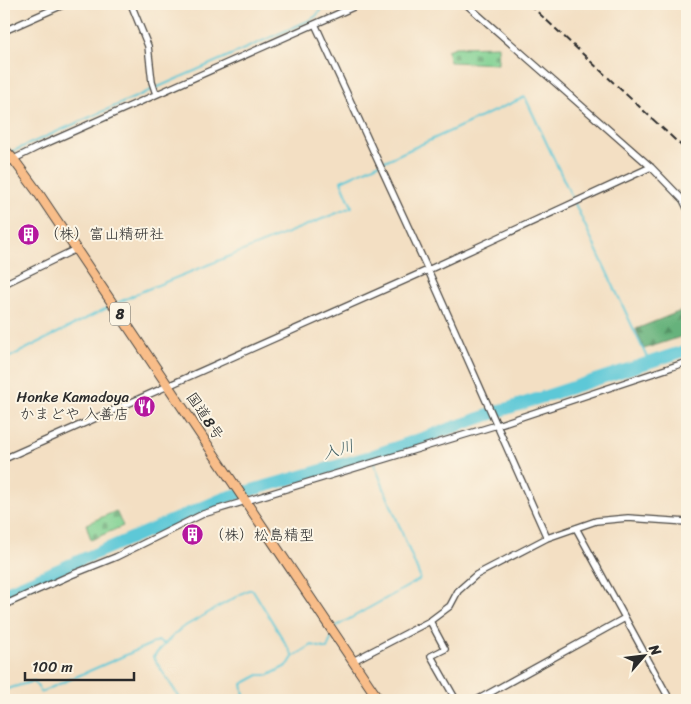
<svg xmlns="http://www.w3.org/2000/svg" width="691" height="704" font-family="Sriracha,'Klee One',sans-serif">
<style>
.forest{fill:url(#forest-firs);stroke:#486e53}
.cemetery{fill:url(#cemetery-stones);stroke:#547e5e}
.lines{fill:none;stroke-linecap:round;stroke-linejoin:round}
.stream{stroke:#5dc8d7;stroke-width:2}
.river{stroke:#5dc8d7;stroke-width:12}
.minor-casing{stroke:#494642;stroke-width:8}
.trunk-casing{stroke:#494642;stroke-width:11}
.minor{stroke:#fff;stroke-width:5.5}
.trunk{stroke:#f8bd89;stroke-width:9}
.rail{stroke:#2b2b2b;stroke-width:2;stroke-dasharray:8 4;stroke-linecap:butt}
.labels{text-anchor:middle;stroke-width:4;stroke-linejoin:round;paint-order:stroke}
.shield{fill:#fcf5e5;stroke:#6a6863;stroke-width:1}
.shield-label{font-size:14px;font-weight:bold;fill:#2b2b2b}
.poi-label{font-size:15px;fill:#2b2b2b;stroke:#fcf5e5;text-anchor:start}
.street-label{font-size:15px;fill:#2b2b2b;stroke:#fcf5e5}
.water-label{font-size:16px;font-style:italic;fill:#3a5a5f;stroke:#fcf5e5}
</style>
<defs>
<pattern id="forest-firs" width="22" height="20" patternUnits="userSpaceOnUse" patternTransform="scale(1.25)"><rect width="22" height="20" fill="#66b27b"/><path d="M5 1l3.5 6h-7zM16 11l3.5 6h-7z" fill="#549165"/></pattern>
<pattern id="cemetery-stones" width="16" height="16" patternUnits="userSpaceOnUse" patternTransform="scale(1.25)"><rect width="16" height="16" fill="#7ed091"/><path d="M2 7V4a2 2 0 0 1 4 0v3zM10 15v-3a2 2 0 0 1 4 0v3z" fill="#67a977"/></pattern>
</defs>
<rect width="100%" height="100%" fill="#fcf5e5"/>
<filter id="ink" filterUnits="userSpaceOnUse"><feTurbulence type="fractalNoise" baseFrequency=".02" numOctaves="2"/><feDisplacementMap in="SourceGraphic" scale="10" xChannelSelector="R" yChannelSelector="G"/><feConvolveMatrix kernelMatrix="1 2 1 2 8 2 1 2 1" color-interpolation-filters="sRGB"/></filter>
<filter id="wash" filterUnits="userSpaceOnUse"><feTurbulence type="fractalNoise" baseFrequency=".0096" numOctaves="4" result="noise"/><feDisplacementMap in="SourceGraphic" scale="20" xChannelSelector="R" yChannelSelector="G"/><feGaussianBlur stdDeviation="1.12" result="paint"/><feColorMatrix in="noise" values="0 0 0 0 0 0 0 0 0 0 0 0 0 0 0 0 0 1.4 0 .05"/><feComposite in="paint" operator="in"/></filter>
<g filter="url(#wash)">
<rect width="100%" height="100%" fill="#f3dfc3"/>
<!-- forest -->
<path class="forest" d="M681,311L687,335L644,349L636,329Z"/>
<!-- cemetery -->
<path class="cemetery" d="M498,46V64L450,62L447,50L455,47Z
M116,511L123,526L91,540L86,524Z"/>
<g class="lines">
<!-- stream -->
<path class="stream" d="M11,152L310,20L316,16L325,4
M115,304L143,291L352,207L341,181L525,97L649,362
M4,360L111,306
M335,627L419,580L420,577L371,456
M165,644L153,657L181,700
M4,690L34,681L41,692L158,641L165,644L180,629L248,590H253L293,656
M245,700L242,684L259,675H269L288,665L293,657L312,645L327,649L332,636"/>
<!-- river -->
<path class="river" d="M4,593L224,498L371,456L503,410L687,350"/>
</g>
</g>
<g filter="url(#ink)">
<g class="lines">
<defs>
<path id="minor" d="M131,4L148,46L152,82L156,94
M466,4L651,167L683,200L687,208
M315,24L428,270L547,538
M4,31L65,4
M4,164L38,147L360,4
M4,284L76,249
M4,459L428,270L651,167
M576,528L670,700
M4,605L71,575L116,557L203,514L497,425L687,362
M430,621L445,649L431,656L456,700
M353,661L430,621L450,606L458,591L476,575L547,538L596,521L628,518L687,522
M477,700L625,618"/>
<path id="trunk" d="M4,149L14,160L39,194L379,700"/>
</defs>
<!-- minor casing -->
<use href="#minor" class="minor-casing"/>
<!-- trunk casing -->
<use href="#trunk" class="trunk-casing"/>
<!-- minor -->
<use href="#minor" class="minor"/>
<!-- trunk -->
<use href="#trunk" class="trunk"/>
<!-- rail -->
<path class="rail" d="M529,4L687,151"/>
</g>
</g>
<!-- icons -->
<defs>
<symbol id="building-disc" viewBox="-11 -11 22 22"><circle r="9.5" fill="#b5179e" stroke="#fcf5e5"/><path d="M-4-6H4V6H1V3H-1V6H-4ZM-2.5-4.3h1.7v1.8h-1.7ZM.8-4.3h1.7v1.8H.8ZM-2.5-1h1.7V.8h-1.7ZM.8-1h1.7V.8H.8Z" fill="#fff"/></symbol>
<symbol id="restaurant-disc" viewBox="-11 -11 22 22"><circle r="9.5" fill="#b5179e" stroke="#fcf5e5"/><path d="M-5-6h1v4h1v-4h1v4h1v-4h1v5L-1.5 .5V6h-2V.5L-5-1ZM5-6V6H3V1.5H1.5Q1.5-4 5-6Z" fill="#fff"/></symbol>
</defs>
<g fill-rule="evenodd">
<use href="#building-disc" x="16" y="222" width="25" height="25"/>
<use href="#restaurant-disc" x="132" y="394" width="25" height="25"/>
<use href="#building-disc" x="180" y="522" width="25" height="25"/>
</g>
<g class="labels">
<!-- shield labels -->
<rect class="shield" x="110" y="302.5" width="20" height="23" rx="4"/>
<g class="shield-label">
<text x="120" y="319">8</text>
</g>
<!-- poi labels -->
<g class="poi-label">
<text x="44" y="239">（株）富山精研社</text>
<text x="129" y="402" text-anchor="end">Honke Kamadoya<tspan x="129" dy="17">かまどや 入善店</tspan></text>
<text x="209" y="540">（株）松島精型</text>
</g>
<!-- street labels -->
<g class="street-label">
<text transform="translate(205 416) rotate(56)" y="5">国道8号</text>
</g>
<!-- water labels -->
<g class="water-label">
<text transform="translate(338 449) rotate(-16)" y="6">入川</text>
</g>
</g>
<!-- margin -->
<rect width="691" height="704" fill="none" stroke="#fcf5e5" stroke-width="20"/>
<!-- north arrow -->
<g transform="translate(644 656) rotate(62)" stroke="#fcf5e5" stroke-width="4" paint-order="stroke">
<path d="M0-4L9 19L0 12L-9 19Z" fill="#2b2b2b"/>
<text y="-8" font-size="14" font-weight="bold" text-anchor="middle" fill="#2b2b2b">N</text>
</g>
<!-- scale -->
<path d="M25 672v8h109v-8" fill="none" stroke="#2b2b2b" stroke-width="2.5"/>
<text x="32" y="672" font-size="15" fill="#2b2b2b" stroke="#fcf5e5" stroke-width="4" paint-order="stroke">100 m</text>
</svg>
